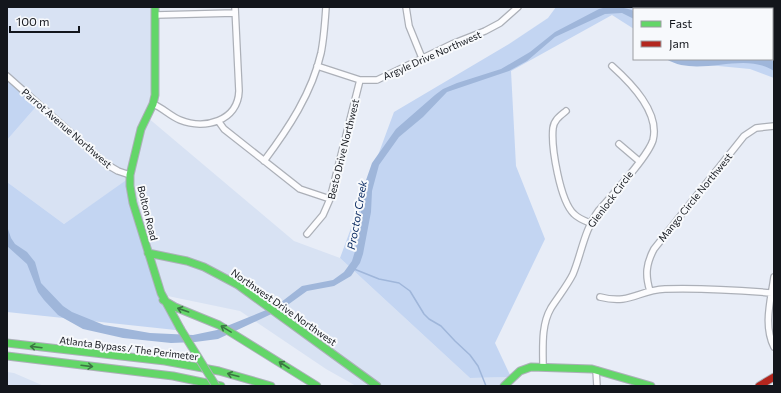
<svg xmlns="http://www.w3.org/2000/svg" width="781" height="393" font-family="Commissioner,sans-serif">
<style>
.built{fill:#d8e2f3}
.green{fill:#c3d5f2}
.water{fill:#9fb6da}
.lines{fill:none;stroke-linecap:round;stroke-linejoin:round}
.stream{stroke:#9fb6da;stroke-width:1.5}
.street-casing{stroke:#acb0b8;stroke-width:8}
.fast-casing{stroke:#acb0b8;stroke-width:9}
.jam-casing{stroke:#acb0b8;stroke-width:9}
.street{stroke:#fcfcfe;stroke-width:5.5}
.fast{stroke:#63d668;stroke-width:7}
.jam{stroke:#b3261e;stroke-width:7}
.fast-bridge-casing{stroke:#acb0b8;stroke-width:9;stroke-linecap:butt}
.fast-bridge{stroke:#63d668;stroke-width:7}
.oneway{stroke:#3b7642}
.labels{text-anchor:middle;stroke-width:4;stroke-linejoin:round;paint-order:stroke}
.street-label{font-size:10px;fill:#13161c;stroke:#f7f9fc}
.water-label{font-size:11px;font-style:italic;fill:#03255d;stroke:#f7f9fc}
</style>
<rect width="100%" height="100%" fill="#e8edf7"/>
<!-- built -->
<path class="built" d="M7,7H156L157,49L147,117L294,241L340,258L470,378L511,377L503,386H356L326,369L240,311L158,294L132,177L64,224L7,182V140L41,101L7,77Z
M7,372L14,373L44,386H7Z"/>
<!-- green -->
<path class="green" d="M556,7H705L708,9H634V29L612,15L511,71L516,166L545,239L495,343L511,377L470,378L340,258L394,112L509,44L548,18Z
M774,44V78L750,69L687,63L681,59H772V46Z
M7,77L41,101L7,140Z
M132,176L146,245L158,294L185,331L7,312V182L64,224Z"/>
<!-- water -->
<path class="water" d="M607,7C616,7 625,7 634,11V19L622,13L605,14L555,37L527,61L509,71L447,92L423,117L399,137L379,165L372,191L371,212L363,254L360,263L351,276L334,286L307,291L282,309L218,339L195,342L171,343L123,338L83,329L58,315L44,300L38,292L27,264L7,246V226L11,238L15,244L27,252L35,262L41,283L63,306L72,312L104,325L150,333L193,335L217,330L276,306L302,286L333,280L344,272L352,261L356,248L365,183L372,163L396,129L435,95L443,89L457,83L501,69L530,52L555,32L599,9Z
M666,59H769L774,62V71C742,50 700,79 666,59Z"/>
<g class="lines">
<!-- stream -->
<path class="stream" d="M354,269L379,279L399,283L410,291L424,314L429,319L441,326L455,341L470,355L478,366L486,386"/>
<defs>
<path id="street" d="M406,7L409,26L422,58
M766,9L768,7
M156,15L235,13
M317,66L360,80H377L452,44L485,31L500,23L518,7
M7,76L106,164L118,171L130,175
M153,104C163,108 170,116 180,120C205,130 238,121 239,91L235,7
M566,111C560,116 554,120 553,128C551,147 560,201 574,214C578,218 585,221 590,223
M219,122L224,129L300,189L330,199
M619,144L639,161
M264,161C288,129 312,93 321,53C324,38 325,22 326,7
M307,234L323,215L330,199L360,80
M774,277C771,300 763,325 774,347
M650,291C645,275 646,264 654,249L744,136L756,128L774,126
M600,297C631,305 638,290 665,289C700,288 736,290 772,293
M543,367C543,347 541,325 551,308C558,297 567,286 573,274C582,252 584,230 599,210C612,195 648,157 653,140C660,112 631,83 612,66
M596,370L597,386"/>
<path id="fast" d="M155,7V95L153,104L141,129L130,175V186L133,203L161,293L180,328
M148,253L187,261L204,267L238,285L377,386
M163,300L175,307L219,325L317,386
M7,343L165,361L219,371L271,386
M7,356L173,376L221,386
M504,386L520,371L531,367L592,369L651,386"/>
<path id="jam" d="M759,386L774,377"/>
</defs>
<!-- street casing -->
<use href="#street" class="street-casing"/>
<!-- fast casing -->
<use href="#fast" class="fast-casing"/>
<!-- jam casing -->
<use href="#jam" class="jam-casing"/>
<!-- street -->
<use href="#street" class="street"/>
<!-- fast -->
<use href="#fast" class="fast"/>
<!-- jam -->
<use href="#jam" class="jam"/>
<defs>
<path id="fast-bridge" d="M180,328L216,386"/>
</defs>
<!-- fast-bridge casing -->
<use href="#fast-bridge" class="fast-bridge-casing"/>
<!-- fast-bridge -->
<use href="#fast-bridge" class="fast-bridge"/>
</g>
<!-- one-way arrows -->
<defs><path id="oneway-shaft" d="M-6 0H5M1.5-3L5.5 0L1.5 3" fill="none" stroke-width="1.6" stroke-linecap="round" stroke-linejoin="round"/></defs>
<g class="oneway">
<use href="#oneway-shaft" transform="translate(183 310) rotate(-161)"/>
<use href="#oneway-shaft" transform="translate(226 329) rotate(-149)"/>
<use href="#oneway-shaft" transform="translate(36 347) rotate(-173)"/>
<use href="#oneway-shaft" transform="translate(284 365) rotate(-147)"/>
<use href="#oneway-shaft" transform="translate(87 366) rotate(7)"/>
<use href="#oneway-shaft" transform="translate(233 375) rotate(-165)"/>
</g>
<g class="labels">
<!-- street labels -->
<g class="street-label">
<text transform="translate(432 55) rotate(-24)" y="4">Argyle Drive Northwest</text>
<text transform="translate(67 128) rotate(41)" y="4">Parrot Avenue Northwest</text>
<text transform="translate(343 149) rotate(-76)" y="4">Besto Drive Northwest</text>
<text transform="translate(695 197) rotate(-51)" y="4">Mango Circle Northwest</text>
<text transform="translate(610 199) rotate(-53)" y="4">Glenlock Circle</text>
<text transform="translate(148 213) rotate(76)" y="4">Bolton Road</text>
<text transform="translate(284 307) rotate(35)" y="4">Northwest Drive Northwest</text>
<text transform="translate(129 348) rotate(7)" y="4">Atlanta Bypass / The Perimeter</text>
</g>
<!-- water labels -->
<g class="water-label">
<text transform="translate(357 215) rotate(-80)" y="4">Proctor Creek</text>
</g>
</g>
<!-- border -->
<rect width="781" height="393" fill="none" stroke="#13161c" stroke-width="16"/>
<!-- legend -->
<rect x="633" y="8" width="140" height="52" fill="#f7f9fc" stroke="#9c9ea2"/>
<rect x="641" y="21" width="20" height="6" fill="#63d668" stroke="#9c9ea2"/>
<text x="669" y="28" font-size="12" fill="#13161c">Fast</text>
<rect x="641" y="41" width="20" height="6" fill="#b3261e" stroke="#9c9ea2"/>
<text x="669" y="48" font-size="12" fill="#13161c">Jam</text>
<!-- scale -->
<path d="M10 26v6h69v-6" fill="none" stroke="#13161c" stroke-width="2"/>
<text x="16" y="26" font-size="12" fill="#13161c" stroke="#f7f9fc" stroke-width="3" paint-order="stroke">100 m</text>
</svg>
